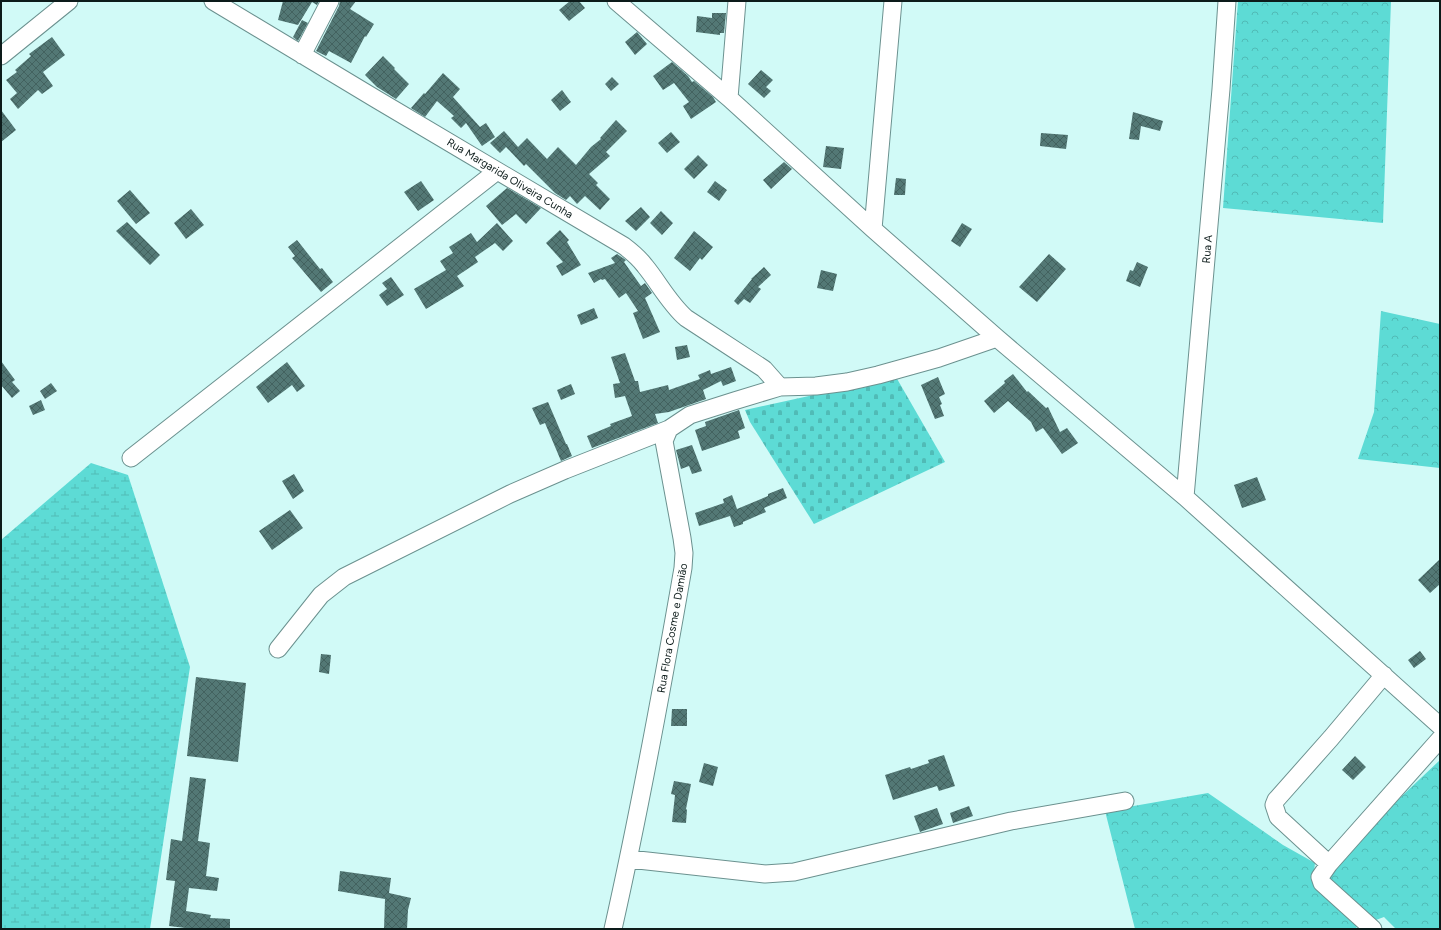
<svg xmlns="http://www.w3.org/2000/svg" width="1441" height="930" font-family="Figtree,sans-serif">
<style>
.forest{fill:url(#forest-crowns)}
.wetland{fill:url(#wetland-marsh)}
.cemetery{fill:url(#cemetery-stones)}
.building{fill:url(#building-cross-hatch)}
.lines{fill:none;stroke-linecap:round;stroke-linejoin:round}
.minor-casing{stroke:#6b918f;stroke-width:19}
.minor{stroke:#fff;stroke-width:17}
.labels{text-anchor:middle;stroke-width:3;stroke-linejoin:round;paint-order:stroke}
.street-label{font-size:11px;fill:#0c1b1a;stroke:#fff}
</style>
<defs>
<pattern id="forest-crowns" width="20" height="18" patternUnits="userSpaceOnUse"><rect width="20" height="18" fill="#5ddbd5"/><path d="M2 6a3 3 0 1 1 6 0M12 15a3 3 0 1 1 6 0" fill="none" stroke="#50bbb6"/></pattern>
<pattern id="wetland-marsh" width="20" height="14" patternUnits="userSpaceOnUse"><rect width="20" height="14" fill="#5ddbd5"/><path d="M1 5h8M5 5V1M11 12h8M15 12V8" fill="none" stroke="#50bbb6"/></pattern>
<pattern id="cemetery-stones" width="16" height="16" patternUnits="userSpaceOnUse"><rect width="16" height="16" fill="#5ddbd5"/><path d="M2 7V4a2 2 0 0 1 4 0v3zM10 15v-3a2 2 0 0 1 4 0v3z" fill="#50bbb6"/></pattern>
<pattern id="building-cross-hatch" width="8" height="8" patternUnits="userSpaceOnUse"><rect width="8" height="8" fill="#537875"/><path d="M0 0l8 8M0 8l8-8" fill="none" stroke="#43625f"/></pattern>
</defs>
<rect width="100%" height="100%" fill="#d1faf7"/>
<!-- forest -->
<path class="forest" d="M1238,1H1391L1383,223L1223,208Z
M1381,311L1440,324V468L1358,459L1374,412Z
M1440,760V929H1396L1384,917L1357,927L1355,929H1135L1105,811L1208,793L1283,845L1315,863L1313,880Z"/>
<!-- wetland -->
<path class="wetland" d="M91,463L128,475L190,667L150,929H1V540Z"/>
<!-- cemetery -->
<path class="cemetery" d="M896,377L945,462L814,524L750,422L745,410Z"/>
<!-- building -->
<path class="building" d="M283,1H319L317,5L312,2L298,25L278,20Z
M340,1H356L350,9L374,24L366,37L365,36L351,63L329,51L326,56L316,51L339,6Z
M570,1H579L585,8L569,21L559,10Z
M712,13H726L724,33H720V35L696,32L697,16L712,18Z
M302,20L308,23L298,41L293,37Z
M637,32L647,44L635,55L625,42Z
M52,37L65,55L43,72L53,86L42,94L38,90L18,109L10,99L17,93L6,80L17,72L15,70L31,56L29,54Z
M383,56L395,68L394,69L409,84L396,99L377,87L365,75Z
M672,62L688,76L692,82L694,81L713,97L716,102L691,119L683,106L689,102L674,83L663,90L653,76Z
M761,70L773,80L766,87L771,91L764,98L748,84Z
M443,73L460,89L453,97L480,127L486,123L495,137L482,146L466,123L461,128L451,118L454,116L437,101L425,117L411,108L424,93L425,94Z
M612,77L619,84L611,91L605,84Z
M562,90L571,102L560,111L551,100Z
M1,110L16,130L1,142Z
M1133,112L1163,121L1160,131L1141,126L1139,140L1129,139Z
M616,120L627,131L606,152L610,156L589,174L598,183L596,185L610,199L600,210L585,196L577,204L570,196L566,200L555,193L526,164L524,166L506,147L500,153L490,143L504,131L518,147L527,138L547,159L558,147L576,165L591,147L601,139L600,138Z
M671,132L680,142L667,153L658,143Z
M1041,133L1068,135L1066,149L1040,146Z
M826,146L844,148L841,169L823,167Z
M698,155L708,165L694,179L684,169Z
M784,162L792,169L771,189L763,180Z
M896,178L906,179L905,195H894Z
M421,181L434,200L418,211L404,192Z
M715,181L727,190L719,201L707,192Z
M507,188L541,208L526,224L516,214L502,225L486,206Z
M130,190L150,213L136,224L117,201Z
M641,207L650,217L636,231L625,221Z
M191,209L204,225L186,239L174,223Z
M661,211L673,223L662,235L650,223Z
M127,222L160,255L150,265L116,231Z
M497,223L513,241L503,251L495,243L475,257L478,262L457,276L464,286L426,309L414,289L446,270L440,261L453,253L449,247L471,233L477,242Z
M962,223L972,229L960,247L951,241Z
M560,230L569,240L567,242L581,265L562,276L556,266L563,262L546,243Z
M694,231L713,247L702,260L700,258L690,271L674,258Z
M297,240L320,269L322,268L333,282L321,292L292,258L295,256L288,247Z
M617,254L626,260L624,262L641,286L645,283L652,293L645,298L660,332L643,339L633,313L638,311L626,293L619,298L605,279L602,280L601,279L594,283L588,273L615,263L611,258Z
M1049,254L1066,269L1037,302L1019,287Z
M1137,262L1148,267L1140,287L1126,281L1130,270L1133,271Z
M764,267L771,275L758,287L761,289L750,303L744,299L738,305L734,301L752,279H751Z
M821,270L837,274L833,291L817,288Z
M391,277L404,295L387,306L379,295L387,289L382,283Z
M594,308L598,318L581,325L577,315Z
M687,345L690,357L677,360L675,347Z
M625,353L635,381H638L640,392L668,385L669,390L700,379L698,375L710,370L711,374L731,367L736,381L723,386L721,381L703,390L706,399L669,412L655,414L658,423L592,448L587,436L611,426L610,424L632,416L625,396L615,398L613,384L620,383L611,357Z
M1,361L15,380L12,382L20,391L12,398L1,385Z
M287,362L305,386L297,392L292,385L268,403L256,387Z
M1013,374L1027,392L1028,391L1046,408L1048,407L1060,432L1067,428L1078,443L1062,454L1043,428L1036,432L1031,422L1008,401L994,413L984,401L1005,383L1004,381Z
M938,377L945,394L939,397L942,404L940,405L944,416L935,419L921,385Z
M51,383L57,391L45,399L40,391Z
M571,384L575,394L561,400L557,390Z
M41,400L45,410L33,415L29,406Z
M548,402L566,444H567L572,456L561,461L545,423L540,425L532,408Z
M739,410L745,428L738,431L740,438L702,451L695,430L706,426L705,422Z
M692,445L702,471L692,474L689,466L681,469L676,450Z
M294,474L304,491L293,499L282,481Z
M1257,477L1266,500L1242,508L1234,485Z
M783,488L787,498L764,508L766,512L743,522V524L734,527L730,516L699,526L695,513L724,503L723,499L732,495L737,509L768,496V494Z
M290,510L303,528L272,550L259,531Z
M1440,559V584L1430,593L1418,580Z
M1420,651L1426,659L1414,668L1408,660Z
M321,654L331,655L329,674L319,672Z
M196,677L246,683L238,762L187,756Z
M672,709H687V726H671Z
M944,755L955,786L939,791L937,786L893,800L885,775L910,767L911,769L929,763L928,760Z
M1355,756L1366,767L1353,780L1342,770Z
M704,763L718,767L713,786L699,782Z
M190,777L206,779L198,841L210,843L206,876L219,878L217,891L189,888L186,911L211,915L210,918L230,919V929H194L169,926L175,881L166,880L171,839L182,841Z
M674,781L691,784L686,809L687,810L686,823L672,822L675,795L671,794Z
M969,806L973,816L953,823L950,813Z
M937,808L943,824L920,832L914,816Z
M340,871L391,878L389,893L411,898L408,910L407,929H384L385,899L338,891Z"/>
<g class="lines">
<defs>
<path id="minor" d="M213,1L376,99L624,246C632,252 639,258 645,266C659,283 669,303 686,318L764,369L780,387
M616,1L729,98L873,229L997,338L1185,497L1440,726
M302,55L330,1
M1,56L69,1
M729,98L737,1
M873,229L893,1
M131,458L497,171
M1185,497L1221,89L1227,1
M278,649L321,595L344,577L510,494L565,470L669,429
M629,859L765,874L794,872L1011,821L1125,801
M1329,864L1278,817L1274,805L1276,800L1331,738L1384,675
M613,929C640,809 662,689 683,568L684,553L682,538L664,441L669,429L690,415L734,401L780,387L816,386L847,382L878,375L939,358L997,338
M1373,929L1322,883L1320,877L1329,864L1440,739"/>
</defs>
<!-- minor casing -->
<use href="#minor" class="minor-casing"/>
<!-- minor -->
<use href="#minor" class="minor"/>
</g>
<g class="labels">
<!-- street labels -->
<g class="street-label">
<text transform="translate(510 178) rotate(31)" y="4">Rua Margarida Oliveira Cunha</text>
<text transform="translate(1207 249) rotate(-85)" y="4">Rua A</text>
<text transform="translate(672 628) rotate(-80)" y="4">Rua Flora Cosme e Damião</text>
</g>
</g>
<!-- border -->
<rect width="1441" height="930" fill="none" stroke="#0c1b1a" stroke-width="4"/>
</svg>
